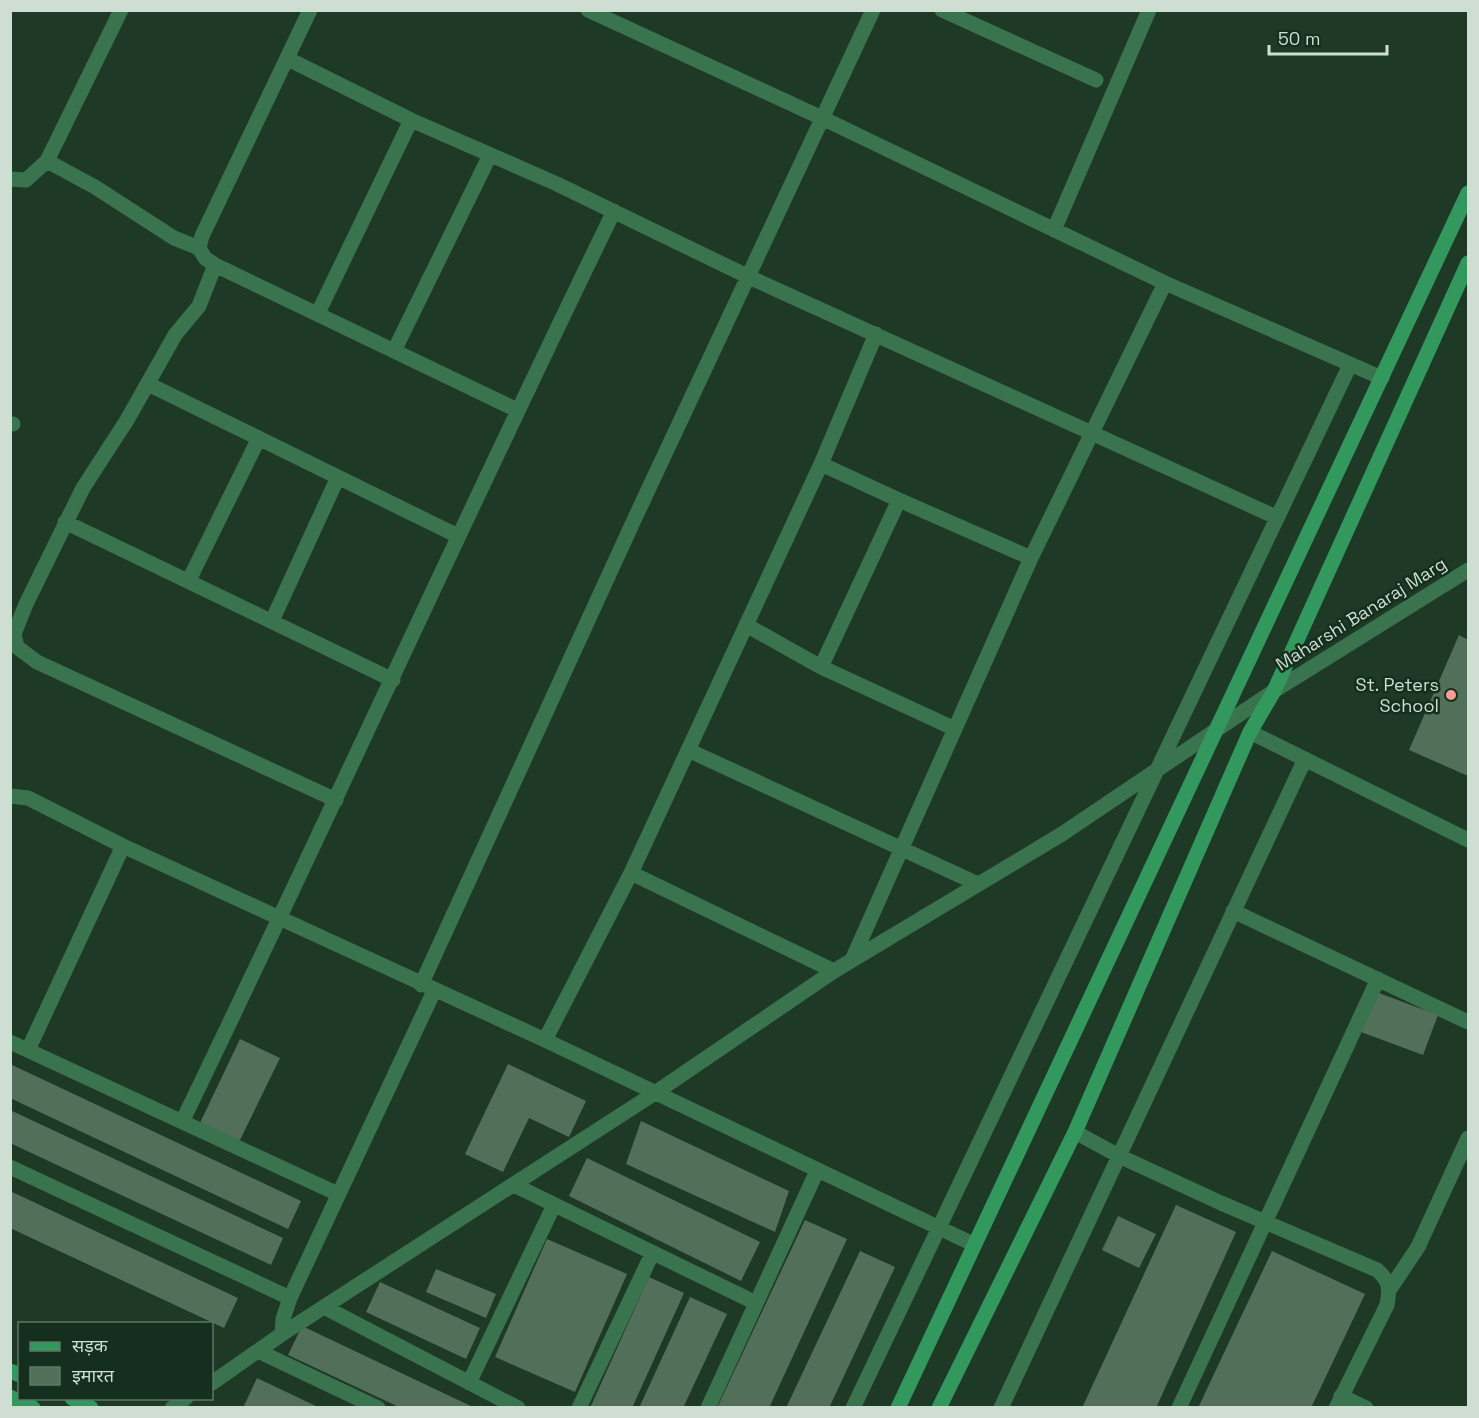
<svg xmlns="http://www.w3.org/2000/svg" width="1479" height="1418" font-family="'Space Grotesk','Noto Sans Devanagari',sans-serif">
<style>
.building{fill:#526f5a}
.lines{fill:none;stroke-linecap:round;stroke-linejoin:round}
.street{stroke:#3a744f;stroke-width:15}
.secondary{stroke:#33985d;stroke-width:15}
.poi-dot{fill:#f59c93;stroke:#142f1e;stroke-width:2}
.labels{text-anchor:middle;stroke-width:5;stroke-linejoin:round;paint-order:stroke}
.street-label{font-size:18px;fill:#ceded2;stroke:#142f1e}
.poi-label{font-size:18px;fill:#ceded2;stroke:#142f1e;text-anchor:end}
</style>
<rect width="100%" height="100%" fill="#1e3a27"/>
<!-- building -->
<path class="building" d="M1459,635L1468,640V776L1409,750Z
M1376,992L1438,1015L1423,1055L1361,1032Z
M240,1039L280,1058L238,1144L199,1125Z
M10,1064L301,1201L288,1229L10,1098Z
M508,1064L586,1101L569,1137L529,1118L503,1172L465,1154Z
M10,1110L283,1238L271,1265L10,1143Z
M641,1121L789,1191L775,1232L626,1164Z
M587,1158L760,1242L741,1281L569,1196Z
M10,1191L238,1298L224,1328L10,1228Z
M1176,1205L1236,1232L1156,1408H1082Z
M1118,1216L1156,1234L1139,1268L1102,1250Z
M805,1220L847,1239L769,1408H717Z
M547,1239L627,1274L575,1392L495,1357Z
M860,1251L895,1267L829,1408H786Z
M1272,1251L1365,1294L1311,1408H1198Z
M436,1269L496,1294L486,1318L426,1292Z
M649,1277L684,1293L632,1408H590Z
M380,1282L480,1328L466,1359L366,1312Z
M690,1297L727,1314L683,1408H639Z
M302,1326L475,1408H401L288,1355Z
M257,1378L320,1408H243Z"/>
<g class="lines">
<!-- street -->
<path class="street" d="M310,10L202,236L199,248L205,258L215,265L517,410
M588,10L822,118L1165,283L1382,378
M942,10L1096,80
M288,59L411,120L557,184L749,277L1276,517
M47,161L95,187L174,238L199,248
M10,179L26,180L47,161L121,10
M1054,230L1149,10
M215,265L199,306L175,335L127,420L83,488L26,604L14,634L17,647L37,662L336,800
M318,313L411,120
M394,351L490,155
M148,384L458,536
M10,424H13
M821,464L876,334
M899,500L1031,558
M65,522L393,680
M189,580L259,438
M272,621L338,477
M746,625L821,667
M1250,732L1468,840
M688,750L978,884
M10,796L28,798L123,846L545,1040L973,1244
M631,873L834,971
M1233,911L1468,1022
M852,960L1031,558L1165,283
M421,985L634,520L873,10
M545,1040L631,873L821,464L899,500L821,667L953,728
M10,1042L338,1194
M28,1050L123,846
M183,1120C329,818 467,512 614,211
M1075,1132L1119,1156L1221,1203L1377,1270C1390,1281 1390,1289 1387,1305L1336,1408
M10,1167L290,1298
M514,1185L756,1303
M1390,1289L1418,1247L1468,1138
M324,1307L518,1408
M282,1334L283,1319L290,1298L434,991
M258,1351L378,1408
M212,1383L282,1334L655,1093L834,971L1062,834L1274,691L1468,570
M469,1383L554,1205
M1341,1396L1366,1408
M172,1408L186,1398
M579,1408L652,1254
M708,1408L817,1171
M853,1408L1350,365
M1001,1408L1305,759
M1179,1408L1378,979"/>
<!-- secondary -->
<path class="secondary" d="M10,1371L20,1375
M10,1397L33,1408
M72,1398L91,1408
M898,1408L1468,193
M939,1408L1075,1132L1250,732L1274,691L1468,263"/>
</g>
<!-- markers -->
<circle class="poi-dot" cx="1451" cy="695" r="6"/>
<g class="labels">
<!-- street labels -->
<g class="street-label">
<text transform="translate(1361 614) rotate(-32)" y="6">Maharshi Banaraj Marg</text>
</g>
<!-- poi labels -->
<g class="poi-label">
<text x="1439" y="691">St. Peters<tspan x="1439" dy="21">School</tspan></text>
</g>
</g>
<!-- border -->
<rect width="1479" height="1418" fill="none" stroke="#ceded2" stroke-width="24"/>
<!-- legend -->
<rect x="18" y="1322" width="195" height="78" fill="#142f1e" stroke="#5e7566" stroke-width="1.5"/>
<rect x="30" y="1342" width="30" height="9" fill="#33985d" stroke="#5e7566" stroke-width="1.5"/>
<text x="72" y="1352" font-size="18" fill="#ceded2">सड़क</text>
<rect x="30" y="1367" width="30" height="18" fill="#526f5a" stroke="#5e7566" stroke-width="1.5"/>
<text x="72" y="1382" font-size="18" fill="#ceded2">इमारत</text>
<!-- scale -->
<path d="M1269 45v9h118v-9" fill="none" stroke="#ceded2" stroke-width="3"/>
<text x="1278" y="45" font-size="18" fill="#ceded2" stroke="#142f1e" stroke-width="4.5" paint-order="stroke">50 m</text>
</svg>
